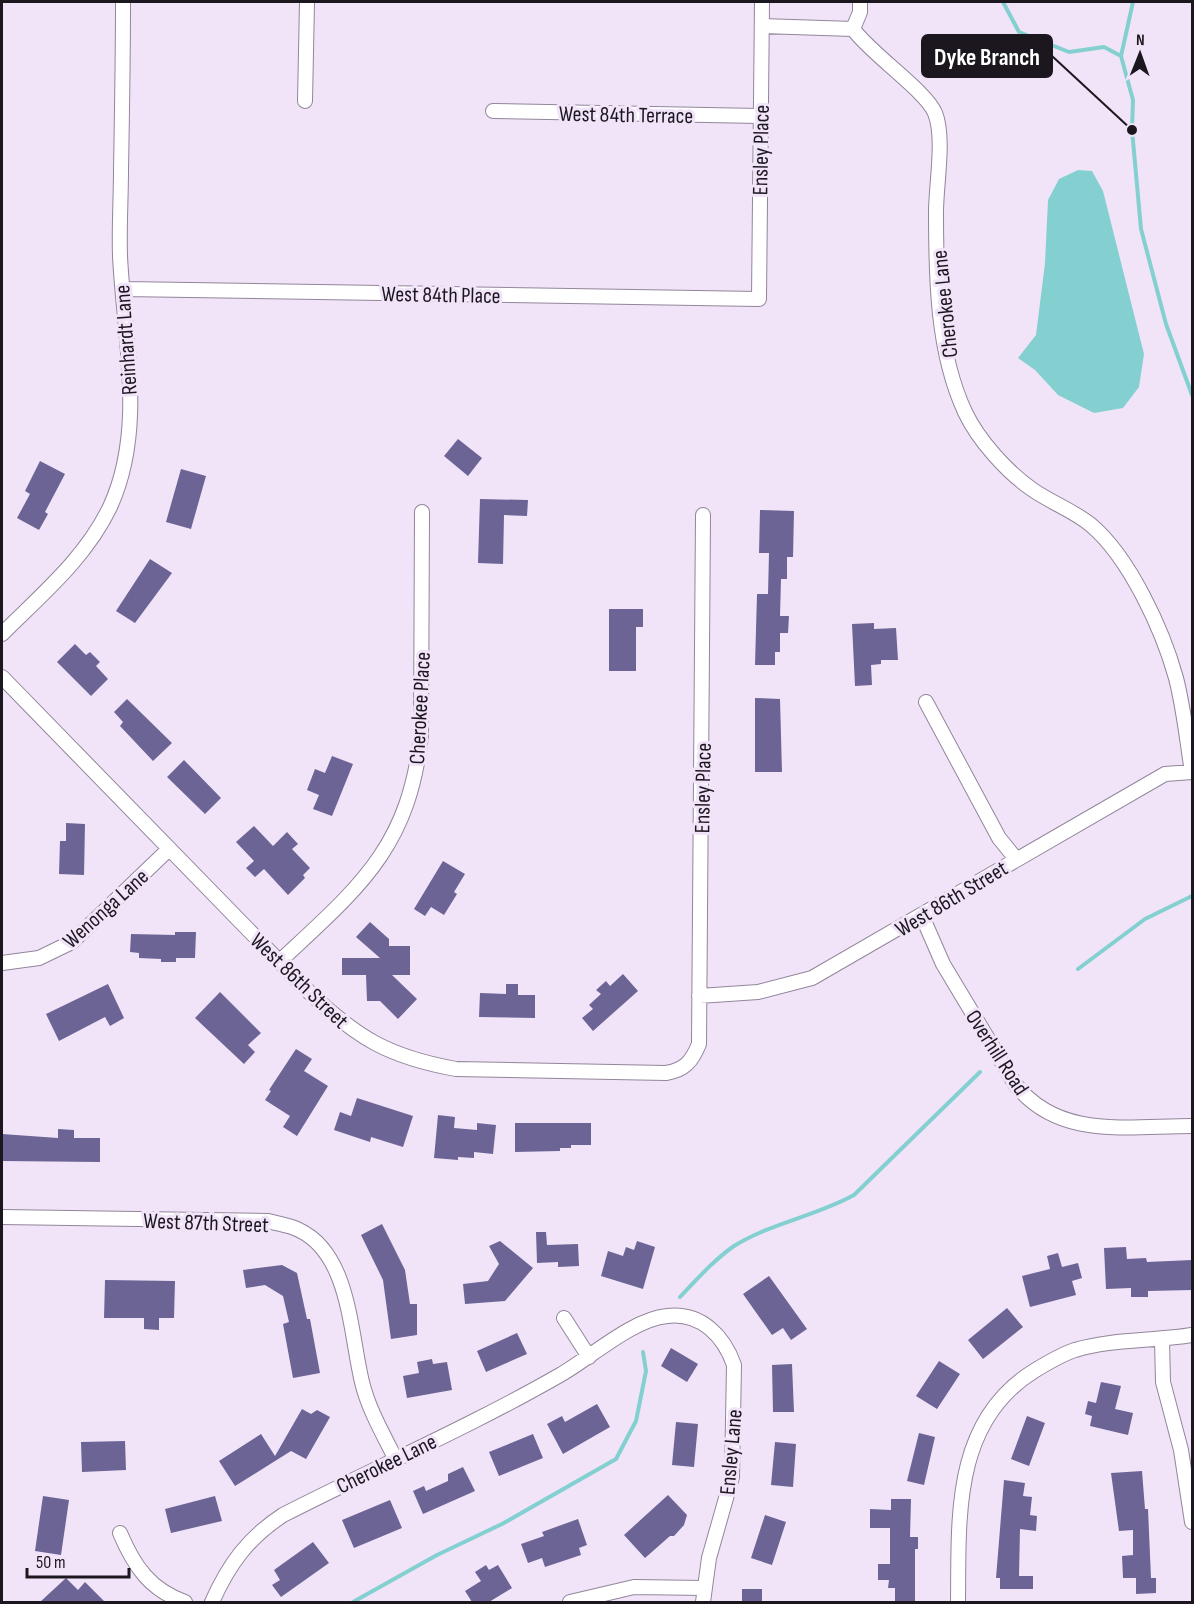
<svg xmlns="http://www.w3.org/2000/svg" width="1194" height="1604" font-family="'Sofia Sans Condensed',sans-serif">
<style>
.water{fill:#84d0d0}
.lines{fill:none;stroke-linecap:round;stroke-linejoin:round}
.stream{stroke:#84d0d0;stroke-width:4}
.building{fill:#6b6495}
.minor-casing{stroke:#92869a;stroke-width:16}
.minor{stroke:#fff;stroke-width:14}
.labels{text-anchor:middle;stroke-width:6;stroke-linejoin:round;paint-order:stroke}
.street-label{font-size:22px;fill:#1c171f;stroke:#f1e4f9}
.leader{fill:none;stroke:#1c171f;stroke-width:2}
.callout-dot{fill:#1c171f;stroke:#f1e4f9;stroke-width:2}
.callout{fill:#1c171f;stroke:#1c171f;stroke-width:2}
.callout-label{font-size:24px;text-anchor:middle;font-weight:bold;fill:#fff}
</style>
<rect width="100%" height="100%" fill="#f1e4f9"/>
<!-- water -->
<path class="water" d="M1078,170L1092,171L1103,191L1144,354L1139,387L1123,408L1094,413L1058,395L1035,370L1018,358L1036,335L1045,263L1048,200L1059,179Z"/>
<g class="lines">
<!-- stream -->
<path class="stream" d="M1003,2L1019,32L1069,52L1104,47L1121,56L1133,100L1132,130L1141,229L1166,324L1192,395
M1121,56L1133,2
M1078,969L1145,919L1192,896
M680,1297C697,1279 714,1260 734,1246C771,1223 816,1216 854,1195L980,1072
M353,1602L437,1555L502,1524L616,1459L636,1421L646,1371L643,1352"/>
</g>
<!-- building -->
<path class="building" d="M458,439L482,458L468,476L444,456Z
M40,461L65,474L45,512L48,514L39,530L17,518L30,494L25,491Z
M181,469L206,476L191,529L166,522Z
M480,499L528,500L527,516L504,515L503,564L478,563Z
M760,510L794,511L793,557H787V579H781L780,616H789L788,633H780V652H775V665H755L757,594H768L769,553H759Z
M150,559L172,573L135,623L116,611Z
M609,609H643V627H636V671H609Z
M874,623V629L896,628L898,660H881V664L871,665L872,685L855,686L852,624Z
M75,644L86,655L90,652L100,662L96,666L108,679L91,696L57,662Z
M755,698L780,699L782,772H755Z
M127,699L172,743L153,761L120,726L123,722L114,712Z
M332,756L353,764L332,816L313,809L319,795L307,790L315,769L325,773Z
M184,760L221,798L205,814L167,777Z
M66,823L85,824L84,875L59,874L60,841H66Z
M254,826L273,846L287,832L298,844L292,849L310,868L303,875L305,878L288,895L264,869L255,877L246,868L254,861L236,842Z
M443,861L465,874L454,892L457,894L444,915L431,907L425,916L414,909Z
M370,922L389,939V946H410V975H392L417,999L398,1019L380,1001H367L366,975H342V958H380L356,937Z
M175,932H196L195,958H176V962H161V959L139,958V953L130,952L131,934L175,935Z
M623,974L638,991L593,1031L582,1018L593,1009L589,1005L601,994L596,990L606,981L610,986Z
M108,984L124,1018L110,1026L105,1017L59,1041L46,1014Z
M506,984H518V995H535V1018L479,1017L480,993L506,994Z
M220,992L261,1033L248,1045L255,1052L244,1064L195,1018Z
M296,1049L312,1059L304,1071L328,1086L297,1136L283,1127L290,1116L265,1100L271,1091L269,1090Z
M357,1098L413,1116L403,1147L371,1137L370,1142L334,1130L340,1112L351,1116Z
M438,1115L455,1117L454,1128L477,1130V1123L496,1125L493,1154L474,1152V1158L458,1157V1160L434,1158Z
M515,1123H591V1145H571V1148H560V1151L515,1152Z
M58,1129L74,1130V1138H100V1162L2,1161V1134L58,1138Z
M382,1224L405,1270L410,1304H417V1335L391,1339L383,1280L361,1235Z
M536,1232H546L547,1245L578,1244L579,1266L558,1267V1262L537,1263Z
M500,1241L533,1268L505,1301L465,1304L463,1284L488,1281L499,1264L489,1246Z
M637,1241L655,1247L643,1289L601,1276L608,1251L623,1256L626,1247L634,1250Z
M1126,1247L1127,1259L1146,1258L1147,1262L1192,1260V1290L1148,1291V1297H1131V1288L1106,1289L1104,1248Z
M1058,1253L1062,1267L1078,1263L1082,1278L1072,1281L1076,1295L1030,1307L1022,1276L1050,1269L1047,1256Z
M282,1265L297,1273L307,1319H310L320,1373L293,1378L283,1324L289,1322L283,1296L265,1285L246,1288L243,1270Z
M769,1276L807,1329L791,1340L783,1328L772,1335L743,1294Z
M105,1280L175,1281L174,1318H159V1330L144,1329V1318H104Z
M1007,1308L1023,1327L983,1359L968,1340Z
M517,1333L527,1354L486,1372L477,1351Z
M671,1348L698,1364L687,1382L661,1366Z
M432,1359L433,1364L447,1362L452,1390L407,1398L403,1376L419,1373L417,1362Z
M939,1361L960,1374L937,1409L916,1396Z
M792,1364L794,1412H773L772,1365Z
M1101,1382L1121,1386L1115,1409L1133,1413L1128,1435L1090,1426L1092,1416L1085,1414L1088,1401L1096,1403Z
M597,1404L610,1427L563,1454L547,1424L562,1416L565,1422Z
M302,1409L311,1414L317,1410L330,1417L306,1459L291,1451L235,1486L219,1461L261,1434L275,1456Z
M1027,1416L1045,1423L1029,1466L1011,1459Z
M676,1422L698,1424L694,1467L672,1465Z
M919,1433L935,1437L924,1485L907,1481Z
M533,1434L543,1458L499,1476L489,1452Z
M125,1441L126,1470L82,1472L81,1442Z
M775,1442L796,1444L793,1487L771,1485Z
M463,1467L475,1491L423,1514L413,1491L424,1486L426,1491L448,1481V1474Z
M1142,1471L1145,1509H1148L1151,1578H1156V1593L1136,1594V1578H1123L1122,1556L1133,1555V1530L1119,1531L1111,1473Z
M1004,1480L1025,1483L1023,1496L1032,1497L1030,1515L1037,1516L1036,1531L1020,1529L1019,1576H1033V1589H1000V1578H996Z
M668,1495L687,1515L684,1525L674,1536H670L645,1558L624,1535Z
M43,1496L69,1500L61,1555L35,1551Z
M215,1496L222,1521L171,1533L165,1509Z
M891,1499H911L910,1537H918V1549H915V1602H895V1588H888L889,1580H878V1564H890V1528H870V1509L891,1510Z
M390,1500L402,1528L354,1548L342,1520Z
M765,1515L786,1522L772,1565L751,1558Z
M578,1519L587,1545L579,1548L581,1555L545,1567L542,1558L528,1563L521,1544L544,1536L542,1532Z
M313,1542L329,1563L281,1597L272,1585L280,1580L274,1570Z
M486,1565L489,1570L498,1565L512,1588L489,1602H472L465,1591L481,1581L475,1572Z
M66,1578L78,1590L85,1582L105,1602H40Z
M742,1589H762V1602H742Z"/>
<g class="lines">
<defs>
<path id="minor" d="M762,26L853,29
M853,29C871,54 926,91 935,113C945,137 936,185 936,212C936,278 937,352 965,412C978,440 1008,473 1033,490C1052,503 1074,511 1091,525C1130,558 1163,631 1176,678C1184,709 1187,741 1192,772
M853,29L860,12V2
M305,101L307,2
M493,111L760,116
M123,289L759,299L762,2
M2,634C41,595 85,559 110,507C146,429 124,339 120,256C119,227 121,198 121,170C122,114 123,58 123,2
M2,677L309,992C357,1038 389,1057 456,1069L666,1073C685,1070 692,1061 699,1044L703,515
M926,702L999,838L1016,859
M922,916L943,964L1015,1084C1059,1140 1128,1126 1192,1126
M279,962C358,888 409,849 421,735L422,512
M2,963L39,958L72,942L169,849
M699,996L758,992L812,978L1165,774L1192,772
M2,1217L268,1221C278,1224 290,1225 299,1230C350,1254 350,1333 362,1382C368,1408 383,1434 395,1458
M564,1318L589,1357
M1162,1340L1163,1382L1181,1450L1192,1522
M120,1533C134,1566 150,1590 185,1602
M212,1602C229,1564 248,1538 283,1515C375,1468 471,1426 560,1375C590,1358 633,1319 667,1316C701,1312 724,1336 734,1365L732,1477L709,1558L703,1602
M570,1602L634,1587L704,1588
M958,1602C959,1518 952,1422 1034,1371C1047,1363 1060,1355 1075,1350C1112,1339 1154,1341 1192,1335"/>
</defs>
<!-- minor casing -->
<use href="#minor" class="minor-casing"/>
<!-- minor -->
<use href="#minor" class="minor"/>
</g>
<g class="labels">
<!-- street labels -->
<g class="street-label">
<text transform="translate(626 114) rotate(1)" y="8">West 84th Terrace</text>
<text transform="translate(760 150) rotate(-89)" y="8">Ensley Place</text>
<text transform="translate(441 294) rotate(1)" y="8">West 84th Place</text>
<text transform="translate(944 304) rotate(-96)" y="8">Cherokee Lane</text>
<text transform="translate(125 340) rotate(-94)" y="8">Reinhardt Lane</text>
<text transform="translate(419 708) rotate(-87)" y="8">Cherokee Place</text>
<text transform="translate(702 788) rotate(-89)" y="8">Ensley Place</text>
<text transform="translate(951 898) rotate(-31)" y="8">West 86th Street</text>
<text transform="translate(105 908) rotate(-42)" y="8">Wenonga Lane</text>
<text transform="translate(300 980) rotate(44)" y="8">West 86th Street</text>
<text transform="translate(998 1052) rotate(57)" y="8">Overhill Road</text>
<text transform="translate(206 1222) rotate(2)" y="8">West 87th Street</text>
<text transform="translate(730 1452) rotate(-85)" y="8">Ensley Lane</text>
<text transform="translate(386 1463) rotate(-26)" y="8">Cherokee Lane</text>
</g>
</g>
<!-- callouts -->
<path class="leader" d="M1132 130L1052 56"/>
<circle class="callout-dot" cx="1132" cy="130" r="6"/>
<rect class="callout" x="922" y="35" width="130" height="42" rx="6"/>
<g class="callout-label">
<text x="987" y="65">Dyke Branch</text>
</g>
<!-- border -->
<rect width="1194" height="1604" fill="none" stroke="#1c171f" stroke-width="6"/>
<!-- north arrow -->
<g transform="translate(1140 54) rotate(1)" stroke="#f1e4f9" stroke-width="4.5" paint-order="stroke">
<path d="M0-4.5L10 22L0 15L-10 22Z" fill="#1c171f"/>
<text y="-9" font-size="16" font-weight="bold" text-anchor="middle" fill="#1c171f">N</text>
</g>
<!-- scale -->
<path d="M27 1568v9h102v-9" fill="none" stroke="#1c171f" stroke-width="3"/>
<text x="36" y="1568" font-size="18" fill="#1c171f" stroke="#f1e4f9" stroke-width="4.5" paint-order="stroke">50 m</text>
</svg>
